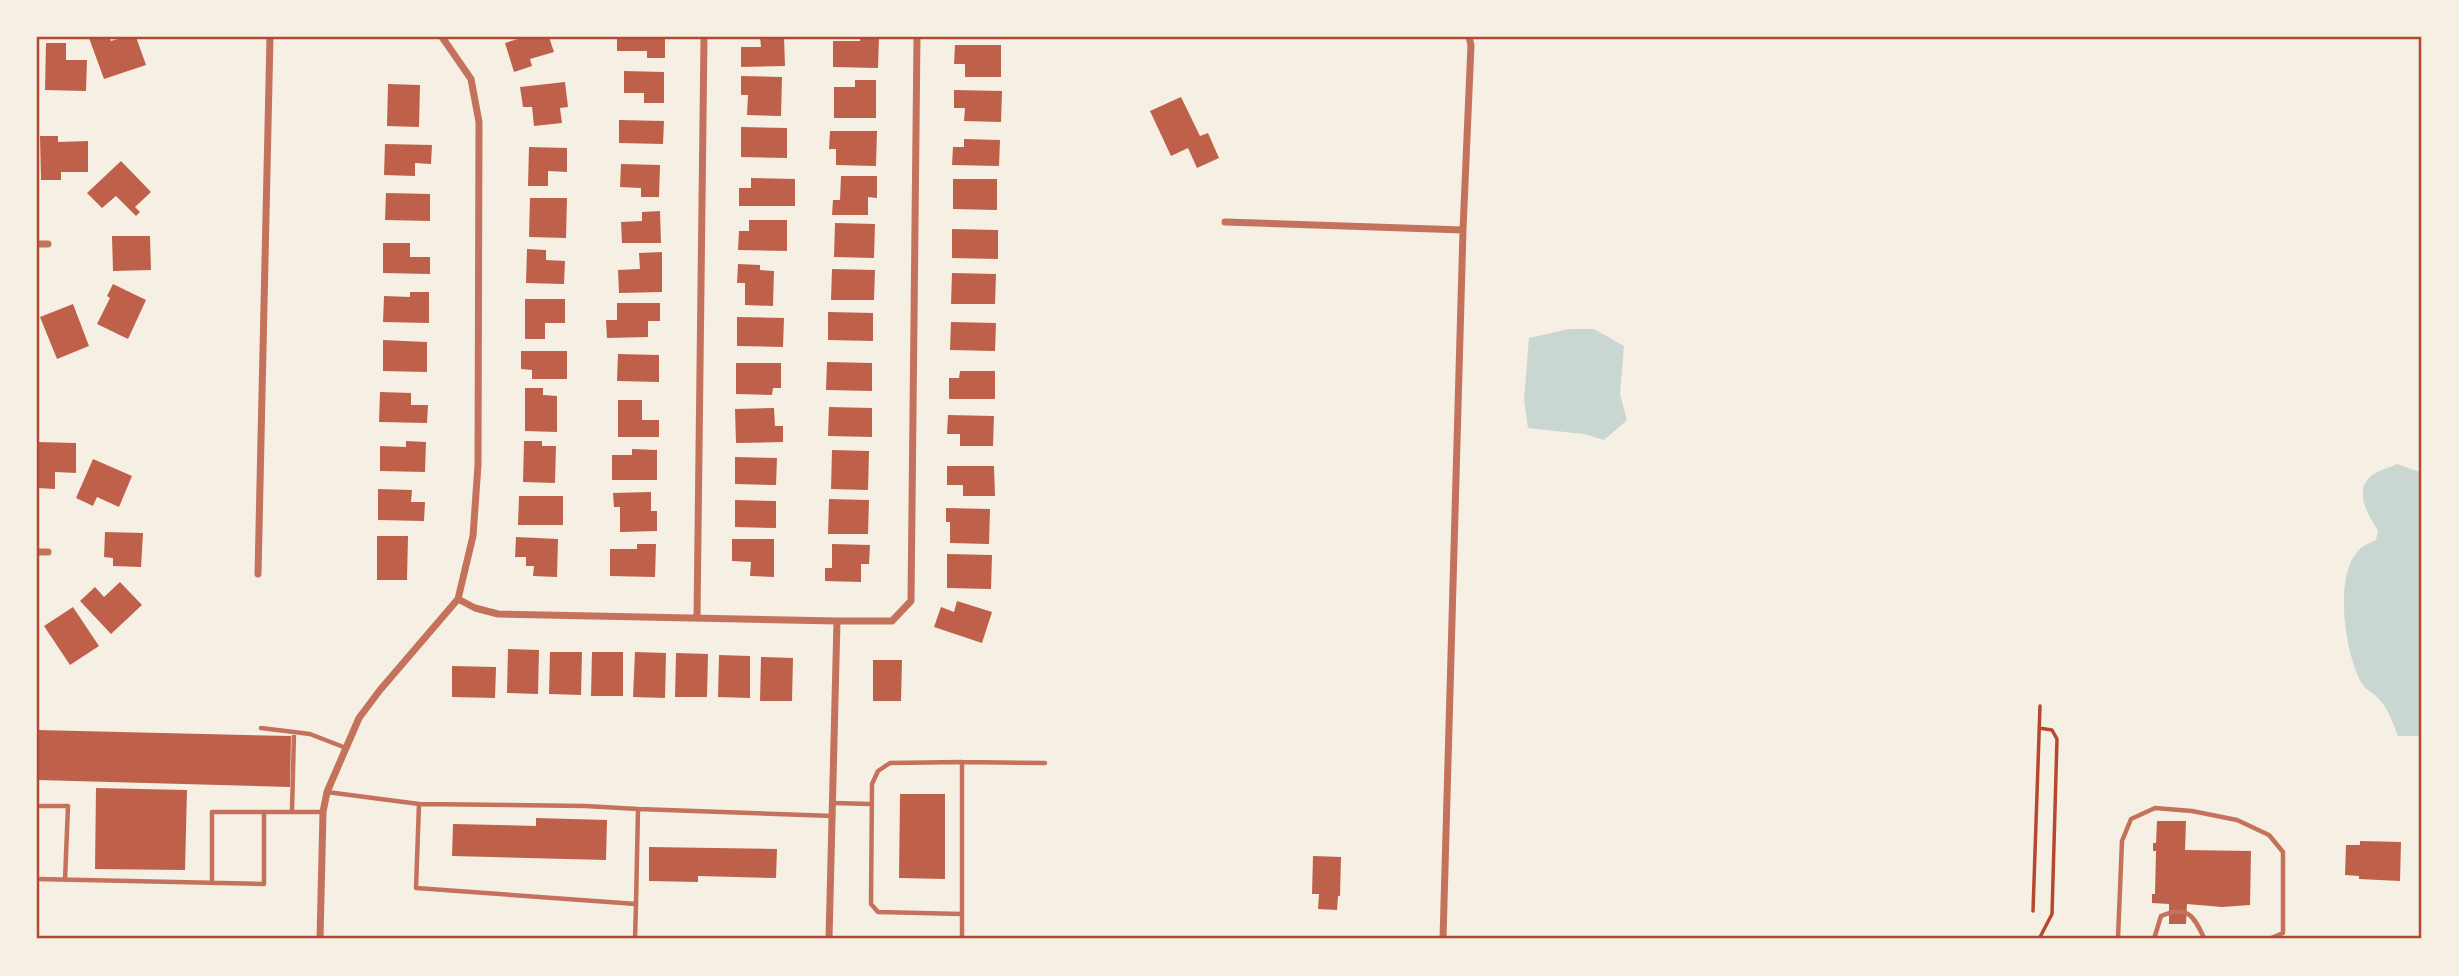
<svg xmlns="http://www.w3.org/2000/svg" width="2459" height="976" font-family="Barlow,sans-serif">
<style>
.water{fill:#c9d6d2}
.building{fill:#bf614a}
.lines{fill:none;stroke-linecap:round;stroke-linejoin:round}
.path{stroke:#b5482f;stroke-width:3.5}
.service{stroke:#c5725c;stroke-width:4.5}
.minor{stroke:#c5725c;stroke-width:7}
.neatline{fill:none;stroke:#b5482f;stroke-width:2.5}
</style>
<rect width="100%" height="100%" fill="#f6efe4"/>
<!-- water -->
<path class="water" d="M1569,329H1594L1624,346L1620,394L1627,420L1604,440L1584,434L1528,428L1524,400L1529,338Z
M2397,464L2422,473V736H2398C2393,723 2388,708 2378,698C2373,692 2366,690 2362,684C2345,654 2332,573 2361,548C2365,545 2371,542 2376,540L2378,530C2368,516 2354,492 2370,477C2376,471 2389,468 2397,464Z"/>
<!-- building -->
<path class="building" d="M109,37L111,41L124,37H136L146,65L104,79L89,38Z
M524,37H549L554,52L530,59L532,66L514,72L505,43Z
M617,37H665V58H647V51H617Z
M760,37H784L785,66L741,67V47H761Z
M860,37H879L878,68L833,67V41H860Z
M46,43H66V60H87L86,91L45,90Z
M955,45H1001V77H965V64H954Z
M624,71L664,72V103H644V93H624Z
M741,76L782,77L781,116L747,115L748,95H741Z
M855,80H876V118H834V87H855Z
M565,82L568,107L560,108L562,123L534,126L532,107H523L520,87Z
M388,84L420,85L419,127L387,126Z
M954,90L1002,91L1001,122L964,121L965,108H954Z
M1181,97L1200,136L1208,133L1219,158L1197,168L1188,148L1171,156L1150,111Z
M619,120L664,121L663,144L619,143Z
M741,127L787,128V158L741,157Z
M830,131H877L876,166L836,165V149H829Z
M40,136H58V142L88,141V172H61V180H41Z
M964,139L1000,140L999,166L952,165L953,147H964Z
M385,144L432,145L431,164L415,163V176L384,175Z
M529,147L567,148V172L548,171V186H528Z
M121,161L151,192L135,207L140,212L136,216L116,196L102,208L87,193Z
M621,164L660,165L659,197H641V188L620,187Z
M841,176H877V198L868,197V215H832L833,200H840Z
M751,178L795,179V206H739V188H751Z
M953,179H997V210L953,209Z
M386,193L430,194V221L385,220Z
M530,198H567L566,238L529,237Z
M660,211L661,243H622L621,222L642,221V212Z
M749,220H787V251L738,250L739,231H749Z
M835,223L875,224L874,258L834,257Z
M952,229L998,230V259L952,258Z
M112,236H150L151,270L113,271Z
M383,243H410V257H430V274L383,273Z
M527,249L546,250V260L565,261L564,284L526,283Z
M662,252V292L619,293L618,270L640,269L639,253Z
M738,264L760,265V270L774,271L773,306L745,305V283H737Z
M832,269L875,270L874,300H831Z
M952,273L996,274L995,304H951Z
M113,284L146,300L128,339L97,324L110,298L107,296Z
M410,292H429V323L383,322L384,296L410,297Z
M525,299H565V323H545V339H525Z
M617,303H660V321H648V337L607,338L606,320H617Z
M73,304L89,346L57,359L40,317Z
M828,312L873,313V341L828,340Z
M737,317L784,318L783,347L737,346Z
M951,322L996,323L995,351L950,350Z
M383,340L427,342V372L383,371Z
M521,351H567V379H532V370L521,369Z
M618,354L659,355V382L617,381Z
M827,362L872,363V391L826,390Z
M736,363H781V388H773L772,395L736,394Z
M960,371H995V399H949V378H959Z
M525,388H543V395L557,396V432L525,431Z
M380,392L411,393V405H428L427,423L379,422Z
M618,400H642V420H659V437H618Z
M829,407L872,408V437L828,436Z
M774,408L775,426H783V442L736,443L735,409Z
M948,415L994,416L993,446H960V434H947Z
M406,441L426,442L425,472L380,471V446L406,447Z
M524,441H542V446H556L555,483L523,482Z
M37,442L76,443V473L55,472V489L37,488Z
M632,449L657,450V480H612V455H632Z
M832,450L869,451L868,490L831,489Z
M735,457L777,458L776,485L735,484Z
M93,459L132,476L119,507L97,497L93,506L76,498Z
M947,466H994L995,496H963V485H947Z
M378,489L412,490L411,502H425L424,521L378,520Z
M651,492V511H657V531L620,532V507H614L613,493Z
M519,496H563V525H518Z
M829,499L869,500L868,534H828Z
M735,500L776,501V528L735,527Z
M946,508L990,509L989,544L950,543V522H946Z
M105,532L143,533L141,567L113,566V558L104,557Z
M377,536H408L407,580H377Z
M516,537L558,539L557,577L533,576L534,566H526V557H515Z
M732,539H774V577L750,576L751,562L732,561Z
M637,544H656L655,577L610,576V549H637Z
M832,544L870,545L869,564H861V582L825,581V568H832Z
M947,554L992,555L991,589L947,588Z
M120,582L142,605L111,634L80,601L95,587L104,597Z
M957,601L992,612L982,643L934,627L941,607L954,612Z
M73,607L99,646L70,665L44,626Z
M508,649L539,650L538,694L507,693Z
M550,652H582L581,695L549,694Z
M592,652H623V696H591Z
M635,652L666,653L665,698L633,697Z
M676,653L708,654L707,697H675Z
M719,655L750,656V698L718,697Z
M761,657L793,658L792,701H760Z
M873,660H902L901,701H873Z
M452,666L496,667L495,698L452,697Z
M37,730L291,736L290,787L37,780Z
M96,788L187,790L185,870L95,869Z
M900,794H945V879L899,878Z
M536,818L607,820L606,860L452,856L453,824L536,826Z
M2157,821H2186L2185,850L2251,851L2250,905L2222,907L2187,904L2186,924H2169V904L2152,903V894H2155L2156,851H2153V843H2156Z
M2360,841L2401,842L2400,881L2359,879V876L2345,875L2346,845H2360Z
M649,847L777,849L776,878L698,876V882L649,881Z
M1313,856L1341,857L1340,896H1338L1337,910L1318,909L1319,894H1312Z"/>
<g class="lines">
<!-- path -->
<path class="path" d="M2033,911L2040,706
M2039,939L2052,914L2057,739L2052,730L2039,728"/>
<!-- service -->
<path class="service" d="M261,728L310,734L346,748
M962,762L1045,763
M327,792L419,804L416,888L636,904L635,939
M833,803L871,804
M419,804L585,806L638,809
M37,806H68L65,880
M292,812L294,732
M37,879L264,884V812H323
M212,883V812H264
M636,904L638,809L833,816
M962,914L878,912L871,904L872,784L878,771L890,763L962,762V939
M2118,938L2122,841L2131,819L2155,808L2192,811L2237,820L2269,835L2283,852V933L2269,939
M2099,939H2255
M2154,939L2161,916C2188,905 2194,916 2204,938"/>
<!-- minor -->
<path class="minor" d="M1225,222L1463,230
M37,244H48
M37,552H48
M258,574L270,37
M458,599L475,608L498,614L837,621H892L911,601L917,37
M697,617L704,37
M320,939L323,812L327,792L359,718L380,690L458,599L473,536L478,465L479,122L471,79L442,37
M829,939L837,621
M1443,939L1463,230L1471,45L1469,37"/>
</g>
<!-- border -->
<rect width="2459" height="976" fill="none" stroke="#f6efe4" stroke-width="77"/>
<rect x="38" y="38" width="2382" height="899" class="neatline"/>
</svg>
